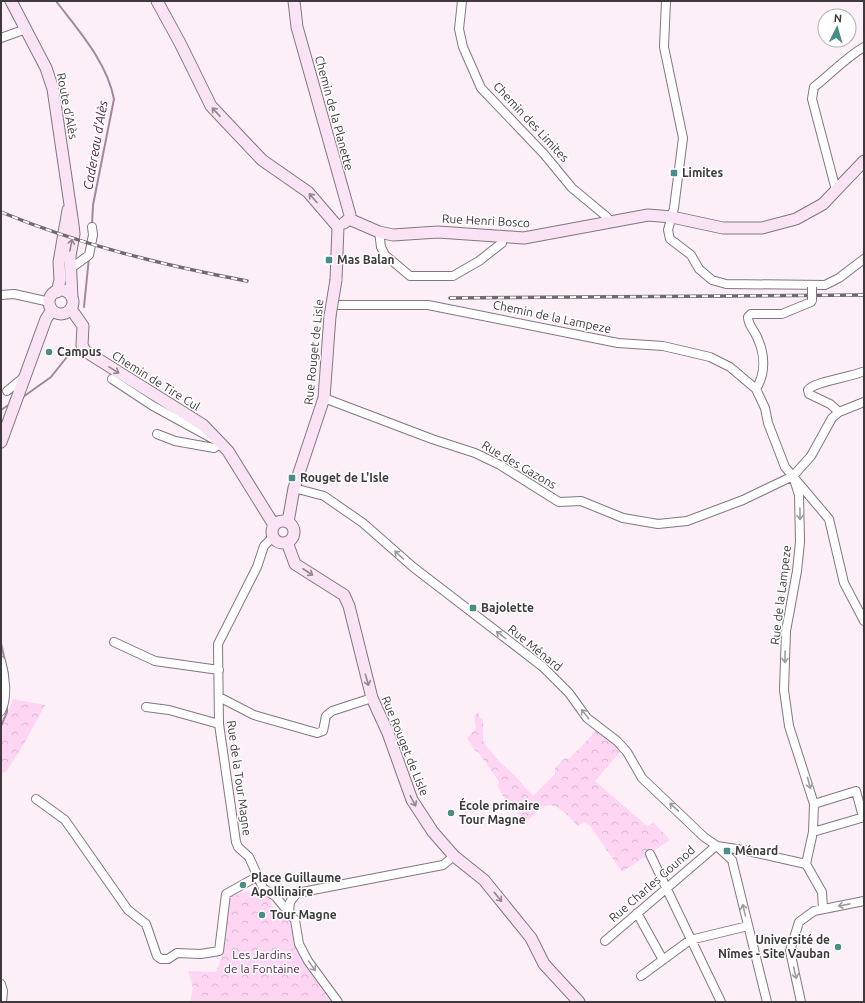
<svg xmlns="http://www.w3.org/2000/svg" width="865" height="1003" font-family="Ubuntu,sans-serif">
<style>
.forest{fill:url(#forest-crowns)}
.lines{fill:none;stroke-linecap:round;stroke-linejoin:round}
.stream{stroke:#a3879b;stroke-width:2}
.street-casing{stroke:#82777f;stroke-width:10}
.secondary-casing{stroke:#82777f;stroke-width:13}
.street{stroke:#fff;stroke-width:8}
.secondary{stroke:#fae3f5;stroke-width:11}
.rail-casing{stroke:#70696d;stroke-width:3.5}
.rail{stroke:#fff;stroke-width:2;stroke-dasharray:6;stroke-linecap:butt}
.street-bridge-casing{stroke:#82777f;stroke-width:10;stroke-linecap:butt}
.secondary-bridge-casing{stroke:#82777f;stroke-width:13;stroke-linecap:butt}
.street-bridge{stroke:#fff;stroke-width:8}
.secondary-bridge{stroke:#fae3f5;stroke-width:11}
.oneway{stroke:#93868f}
.oneway2{stroke:#9e9c9e}
.poi-dot{fill:#488e86;stroke:#fff;stroke-width:1.5}
.labels{text-anchor:middle;stroke-width:3;stroke-linejoin:round;paint-order:stroke}
.street-label{font-size:12px;fill:#3e393c;stroke:#fff}
.poi-label{font-size:12px;font-weight:bold;fill:#3e393c;stroke:#fff;text-anchor:start}
.park-label{font-size:12px;fill:#4d1e44;stroke:#fff}
.water-label{font-size:13px;font-style:italic;fill:#4e1f45;stroke:#fff}
</style>
<defs>
<pattern id="forest-crowns" width="20" height="18" patternUnits="userSpaceOnUse"><rect width="20" height="18" fill="#fed6f4"/><path d="M2 6a3 3 0 1 1 6 0M12 15a3 3 0 1 1 6 0" fill="none" stroke="#dbb8d2"/></pattern>
</defs>
<rect width="100%" height="100%" fill="#fceff8"/>
<!-- forest -->
<path class="forest" d="M13,699L45,705L24,744L6,772L1,773V729Z
M479,711V717L483,720V740L486,746L500,762L515,776L533,796L555,774V768L565,758L569,759L598,729L622,750L595,781L647,826L654,823L670,840L622,872L590,826L584,822L578,826C571,819 557,801 545,806C538,809 531,818 526,823L503,796L497,785L499,783L498,780L478,752H476L467,738L476,728L474,717Z
M259,889L269,896L276,918L286,916L293,922L297,944L335,1002H190L193,988L188,971L216,972L224,951L227,897Z"/>
<g class="lines">
<!-- stream -->
<path class="stream" d="M56,1C78,30 107,62 114,99L93,205L92,225
M84,307L89,257
M23,397L51,377L70,353
M1,410L10,404
M1,643L8,675
M1,726L7,712V705"/>
<defs>
<path id="street" d="M462,1L459,29L463,47L481,88L544,154L572,188L607,217L609,222
M666,1L664,47L683,138L674,208L668,230L670,239L691,255L699,269L712,280L726,284L825,285L839,278L864,259
M1,38L26,29
M836,190L812,99L814,87C831,74 845,58 864,47
M379,232L381,247L385,255L410,276H453L479,261L502,243L503,237
M70,269L89,255L93,235L92,227
M1,295L14,294L50,302
M812,300L811,302L782,314H751L748,317C748,325 754,330 757,337C765,354 766,373 756,389L765,408L768,423L785,467L829,519L844,583L864,621
M332,305H428L618,343L663,346L710,357L730,367L756,389
M112,379L153,406L217,441
M7,391L24,377
M324,398L432,439L475,453L500,465L559,502L581,501L623,518L658,524L687,521L743,500L793,476L811,456L832,418L839,412L864,402
M839,412L830,404L809,394L808,390C813,382 850,377 862,372
M157,434L175,441L214,448L221,443
M793,476L799,495L800,542L797,571L786,631L784,690L789,726L814,804L813,832L806,864L822,892L823,909
M294,488L324,496L363,523L413,567L543,667L569,693L587,718L617,741L627,752L642,778L704,837L717,846L732,860L767,1002
M273,537L264,546L257,567L218,644L219,724L236,842L238,847L249,857L263,888L276,897L295,920L299,944L308,961L338,1002
M114,642L155,661L219,670
M1,661C5,675 8,698 1,711
M219,697L254,715L317,733L323,731L326,716L332,711L372,698
M146,707L169,710L219,724
M36,799L65,820L128,910L146,924L157,956L161,959H168L177,953L201,954L219,951L226,894L258,876
M814,804L856,791L863,817
M813,832L864,817
M717,846L743,850L806,864
M650,854L721,1002
M289,912L290,902L297,893L443,865L454,856
M637,913L663,960
M605,941L716,846
M641,976L690,940L748,926
M1,984L3,991L2,1002
M801,1002L790,951L799,922L814,911L864,901"/>
<path id="secondary" d="M11,1L46,68L53,89L73,225L74,234L70,256L72,298
M157,1L180,43L211,106L262,160L308,192L338,227
M294,1L297,27L350,215L349,219L344,223
M349,219L379,232L393,235L438,232L524,238L648,215L672,217L723,228H762L796,219L823,204L864,161
M336,280L338,227
M49 302a12 12 0 1 1 24 0a12 12 0 1 1-24 0Z
M57,292L60,280L59,262L68,210
M71,309L83,326L82,345L85,351L203,425L228,451L274,525
M1,442L46,319L52,310
M272 532a11 11 0 1 1 22 0a11 11 0 1 1-22 0Z
M288,522L294,488L324,398L330,316
M287,542L295,564L344,595L349,606L372,698L388,733L412,800L433,832L454,856L484,880L531,938L544,964L579,1002"/>
</defs>
<!-- street casing -->
<use href="#street" class="street-casing"/>
<!-- secondary casing -->
<use href="#secondary" class="secondary-casing"/>
<!-- street -->
<use href="#street" class="street"/>
<!-- secondary -->
<use href="#secondary" class="secondary"/>
<defs>
<path id="rail" d="M1,212C81,245 162,265 247,281
M450,298L864,295"/>
</defs>
<!-- rail casing -->
<use href="#rail" class="rail-casing"/>
<!-- rail -->
<use href="#rail" class="rail"/>
<defs>
<path id="street-bridge" d="M812,300V287"/>
<path id="secondary-bridge" d="M330,316L336,280"/>
</defs>
<!-- street-bridge casing -->
<use href="#street-bridge" class="street-bridge-casing"/>
<!-- secondary-bridge casing -->
<use href="#secondary-bridge" class="secondary-bridge-casing"/>
<!-- street-bridge -->
<use href="#street-bridge" class="street-bridge"/>
<!-- secondary-bridge -->
<use href="#secondary-bridge" class="secondary-bridge"/>
</g>
<!-- one-way arrows -->
<defs><path id="oneway-shaft" d="M-6 0H5M1.5-3L5.5 0L1.5 3" fill="none" stroke-width="1.6" stroke-linecap="round" stroke-linejoin="round"/></defs>
<g class="oneway">
<use href="#oneway-shaft" transform="translate(216 112) rotate(-133)"/>
<use href="#oneway-shaft" transform="translate(313 198) rotate(-131)"/>
<use href="#oneway-shaft" transform="translate(71 245) rotate(-79)"/>
<use href="#oneway-shaft" transform="translate(114 370) rotate(31)"/>
<use href="#oneway-shaft" transform="translate(308 572) rotate(33)"/>
<use href="#oneway-shaft" transform="translate(367 680) rotate(74)"/>
<use href="#oneway-shaft" transform="translate(413 801) rotate(62)"/>
<use href="#oneway-shaft" transform="translate(498 897) rotate(51)"/>
</g>
<g class="oneway2">
<use href="#oneway-shaft" transform="translate(800 514) rotate(89)"/>
<use href="#oneway-shaft" transform="translate(399 555) rotate(-139)"/>
<use href="#oneway-shaft" transform="translate(501 635) rotate(-143)"/>
<use href="#oneway-shaft" transform="translate(785 657) rotate(91)"/>
<use href="#oneway-shaft" transform="translate(585 714) rotate(-129)"/>
<use href="#oneway-shaft" transform="translate(809 783) rotate(75)"/>
<use href="#oneway-shaft" transform="translate(674 807) rotate(-137)"/>
<use href="#oneway-shaft" transform="translate(844 905) rotate(169)"/>
<use href="#oneway-shaft" transform="translate(744 910) rotate(-104)"/>
<use href="#oneway-shaft" transform="translate(312 966) rotate(54)"/>
<use href="#oneway-shaft" transform="translate(795 973) rotate(78)"/>
</g>
<!-- markers -->
<g class="poi-dot">
<rect x="670" y="169" width="8" height="8" rx="2"/>
<rect x="325" y="256" width="8" height="8" rx="2"/>
<circle cx="49" cy="352" r="4"/>
<rect x="288" y="474" width="8" height="8" rx="2"/>
<rect x="469" y="604" width="8" height="8" rx="2"/>
<circle cx="451" cy="813" r="4"/>
<rect x="723" y="847" width="8" height="8" rx="2"/>
<circle cx="243" cy="885" r="4"/>
<circle cx="262" cy="915" r="4"/>
<circle cx="838" cy="947" r="4"/>
</g>
<g class="labels">
<!-- street labels -->
<g class="street-label">
<text transform="translate(67 106) rotate(79)" y="4">Route d'Alès</text>
<text transform="translate(334 113) rotate(75)" y="4">Chemin de la Planette</text>
<text transform="translate(531 122) rotate(47)" y="4">Chemin des Limites</text>
<text transform="translate(486 221) rotate(3)" y="4">Rue Henri Bosco</text>
<text transform="translate(552 317) rotate(12)" y="4">Chemin de la Lampeze</text>
<text transform="translate(314 352) rotate(-84)" y="4">Rue Rouget de Lisle</text>
<text transform="translate(156 381) rotate(32)" y="4">Chemin de Tire Cul</text>
<text transform="translate(519 465) rotate(30)" y="4">Rue des Gazons</text>
<text transform="translate(781 595) rotate(-83)" y="4">Rue de la Lampeze</text>
<text transform="translate(535 648) rotate(39)" y="4">Rue Ménard</text>
<text transform="translate(405 746) rotate(68)" y="4">Rue Rouget de Lisle</text>
<text transform="translate(239 778) rotate(82)" y="4">Rue de la Tour Magne</text>
<text transform="translate(652 884) rotate(-41)" y="4">Rue Charles Gounod</text>
</g>
<!-- poi labels -->
<g class="poi-label">
<text x="682" y="177">Limites</text>
<text x="337" y="264">Mas Balan</text>
<text x="57" y="356">Campus</text>
<text x="300" y="482">Rouget de L'Isle</text>
<text x="481" y="612">Bajolette</text>
<text x="459" y="810">École primaire<tspan x="459" dy="14">Tour Magne</tspan></text>
<text x="735" y="855">Ménard</text>
<text x="251" y="882">Place Guillaume<tspan x="251" dy="14">Apollinaire</tspan></text>
<text x="270" y="919">Tour Magne</text>
<text x="830" y="944" text-anchor="end">Université de<tspan x="830" dy="14">Nîmes - Site Vauban</tspan></text>
</g>
<!-- park labels -->
<g class="park-label">
<text x="262" y="959">Les Jardins<tspan x="262" dy="14">de la Fontaine</tspan></text>
</g>
<!-- water labels -->
<g class="water-label">
<text transform="translate(95 145) rotate(-80)" y="5">Cadereau d'Alès</text>
</g>
</g>
<!-- border -->
<rect width="865" height="1003" fill="none" stroke="#3e393c" stroke-width="4"/>
<!-- north arrow -->
<g transform="translate(837 28) rotate(5)"><circle r="19" fill="#ffffff" stroke="#b2b0b1"/>
<path d="M0-3L7 15L0 10L-7 15Z" fill="#488e86"/>
<text y="-6" font-size="11" font-weight="bold" text-anchor="middle" fill="#3e393c">N</text>
</g>
</svg>
